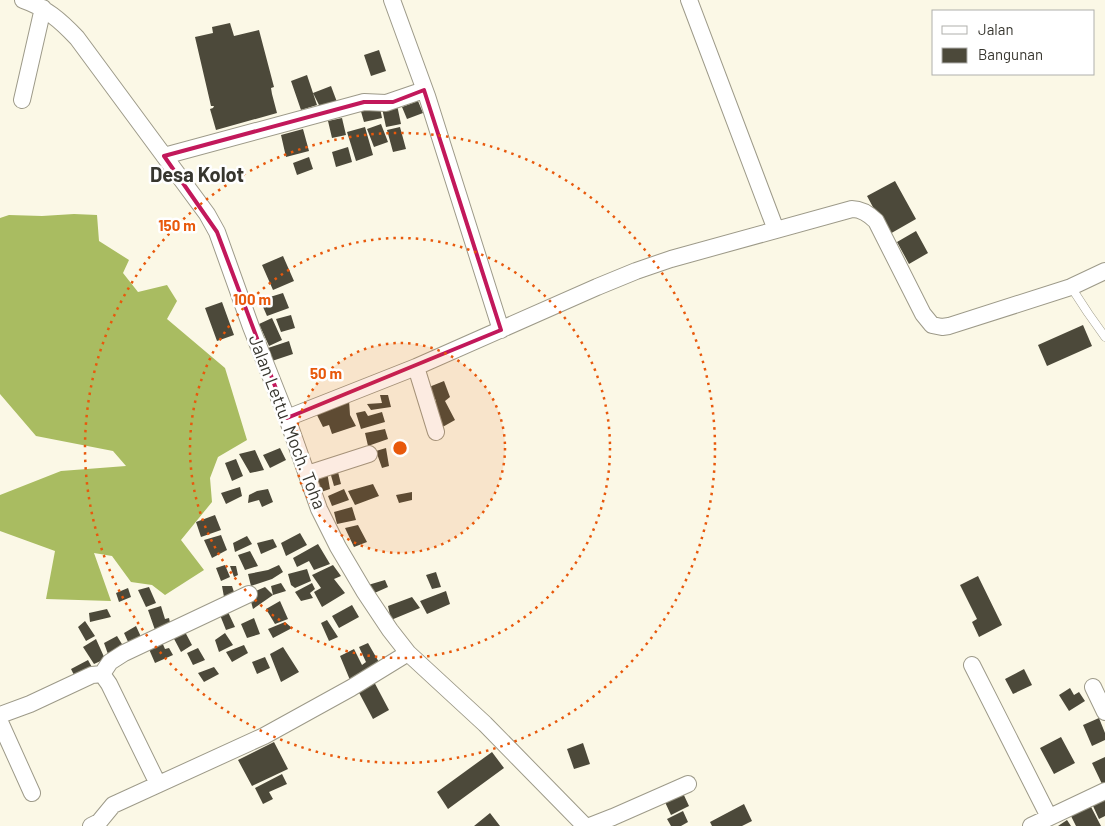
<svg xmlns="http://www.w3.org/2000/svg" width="1105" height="826" font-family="Barlow,sans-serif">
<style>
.forest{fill:#a9bc61}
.building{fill:#4c493a}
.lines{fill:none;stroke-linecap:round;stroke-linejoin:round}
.service-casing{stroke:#9d9a89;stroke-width:9}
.minor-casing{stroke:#9d9a89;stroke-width:18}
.service{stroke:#fff;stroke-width:8}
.minor{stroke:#fff;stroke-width:16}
.marked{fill:none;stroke:#c2185b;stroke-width:4;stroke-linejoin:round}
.ring{fill:none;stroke:#e8590c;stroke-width:2.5;stroke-dasharray:2.5 5}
.labels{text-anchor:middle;stroke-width:5;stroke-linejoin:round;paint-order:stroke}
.street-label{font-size:18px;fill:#37362f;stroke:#fff}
.quarter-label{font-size:20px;font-weight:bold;fill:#37362f;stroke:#fff}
.centre{fill:#e8590c;stroke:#fff;stroke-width:2.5}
.ring-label{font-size:15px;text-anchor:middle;font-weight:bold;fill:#e8590c;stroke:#fff;stroke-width:5;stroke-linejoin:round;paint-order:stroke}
</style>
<rect width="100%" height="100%" fill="#fbf8e6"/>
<!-- forest -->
<path class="forest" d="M74,214L97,215L99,241L129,260L123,273L138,292L167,285L177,301L167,319L225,368L247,440L218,457L210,478L212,502L181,540L204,570L165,595L152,585L131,582L112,556L94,553L111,601L46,599L55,551L0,531V495L61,471L126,466L113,451L36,436L0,394V218L9,215L42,216Z"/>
<!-- building -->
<path class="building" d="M230,23L234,36L259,30L274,87L271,88L272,94L277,113L216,130L210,109L213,108L214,106H211L195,37L213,33L212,27Z
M379,50L386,71L371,76L364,55Z
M307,75L317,105L301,110L291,81Z
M331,86L337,102L321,109L313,93Z
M418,101L423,113L407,119L402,107Z
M379,103L382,118L364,122L360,108Z
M397,105L401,124L386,127L382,108Z
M342,118L346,135L332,138L328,121Z
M381,124L388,142L374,147L367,129Z
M365,127L373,155L356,161L347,132Z
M400,127L406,149L393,152L387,130Z
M303,129L309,151L286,157L281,135Z
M348,147L352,162L336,167L332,152Z
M309,157L313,169L297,175L293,163Z
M895,181L916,219L888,235L867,196Z
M916,231L928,253L909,264L897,242Z
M283,256L294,281L273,290L262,265Z
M283,293L289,308L267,316L260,300Z
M222,302L234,335L217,341L205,308Z
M291,315L295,328L281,332L276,319Z
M272,318L282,340L269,346L259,324Z
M1083,325L1092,346L1047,366L1038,345Z
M289,341L293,354L272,361L268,348Z
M444,381L450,397L445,401L455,420L439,429L431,403L436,401L429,387Z
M380,395H388L391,407L371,410L367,404L382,403Z
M349,400L350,415L356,426L332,434L329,425L323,427L316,413Z
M365,411L368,416L382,412L385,422L361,429L356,413Z
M385,429L388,439L368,446L365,433Z
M280,448L286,460L270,468L263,455Z
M386,448L389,466L382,468L376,451Z
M255,450L264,470L250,473L239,454Z
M236,459L243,476L232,481L225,463Z
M327,472L330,489L318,493L312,475Z
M330,472H338L341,484L334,486Z
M373,484L379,496L355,505L348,491Z
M240,487L242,496L226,504L221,493Z
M268,489L273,502L262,507L259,500L248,503L249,495L257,491Z
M344,489L349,500L332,506L328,496Z
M412,492V500L399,503L396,495Z
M352,507L356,520L337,524L334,512Z
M215,515L221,530L201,537L196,522Z
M358,525L367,542L354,547L345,528Z
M300,533L307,545L286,556L281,543Z
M221,535L227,550L212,558L204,540Z
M247,536L252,544L235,552L233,543Z
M273,539L277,547L261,554L257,543Z
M318,544L330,564L314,570L309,561L297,567L293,558Z
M250,551L258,566L245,570L238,555Z
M225,565L230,577L221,581L216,568Z
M279,565L283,572L272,579L251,586L248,574L268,570Z
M333,565L341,576L334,579L345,593L322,607L314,592L321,588L312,575Z
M230,566H236L238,575L234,577Z
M307,569L311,581L295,588L291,585L288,574Z
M436,572L441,587L432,589L426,575Z
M978,576L1002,625L979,637L972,622L977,619L960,585Z
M385,580L388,587L370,595L368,585Z
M281,583L286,591L273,595L271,586Z
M312,583L315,589L310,593L313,598L301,601L295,592Z
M222,586H232L235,595L224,597Z
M149,587L156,603L146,607L138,590Z
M265,587L273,595L253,609L249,594Z
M128,588L131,597L119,602L116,593Z
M446,591L450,604L427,614L420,601Z
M412,597L420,608L391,620L388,606Z
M280,601L288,619L275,624L266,609Z
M352,605L359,617L339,628L332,616Z
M161,606L165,619L169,618L171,627L155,630L148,610Z
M107,609L111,617L90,622L89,613Z
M228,612L235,627L226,630L220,615Z
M254,618L260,634L247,638L241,624Z
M327,620L338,637L329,641L321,623Z
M85,621L95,636L86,641L78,627Z
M285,622L292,628L273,638L268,629Z
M136,626L142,639L129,644L124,633Z
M184,630L192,645L181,652L172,635Z
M158,633L165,649L169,648L173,655L155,663L145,640Z
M225,633L233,645L219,652L215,640Z
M117,636L125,649L109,657L104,643Z
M96,639L105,659L94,664L83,647Z
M368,643L380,664L350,680L340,656L354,649L362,665L366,662L359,647Z
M244,645L248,653L232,662L226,652Z
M283,647L299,672L281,682L270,654Z
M198,648L205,660L193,665L187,653Z
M265,657L270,668L257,674L252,662Z
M88,660L93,669L75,677L71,669Z
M214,667L219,674L204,682L198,673Z
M1024,669L1032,685L1013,694L1005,679Z
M372,678L389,710L373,719L356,687Z
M1070,688L1074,695L1079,692L1085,701L1069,711L1059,695Z
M1099,718L1105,733V740L1092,746L1083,725Z
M1061,737L1075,763L1054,774L1040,748Z
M274,742L288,769L252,786L238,760Z
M583,743L590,764L574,769L567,749Z
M492,752L504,768L448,809L437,792Z
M1105,757V783L1102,784L1092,763Z
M282,774L287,784L269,792L273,799L263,804L255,788Z
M682,791L689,806L671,815L664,800Z
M1105,800V816L1099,819L1093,806Z
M1089,803L1101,826H1076L1070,814Z
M744,804L752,821L742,826H712L710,822Z
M683,811L688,822L681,826H671L667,819Z
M490,813L500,826H474Z
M1067,820L1071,826H1058Z"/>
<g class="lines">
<defs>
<path id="service" d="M1071,287L1088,313L1105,337"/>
<path id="minor" d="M23,0C46,8 60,20 77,38L207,214L217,232L251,327L287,418L319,509L338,547L364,591L390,630L408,653L485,724L585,826
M392,0L427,96L501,330
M689,0L776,230
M22,100L43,8
M164,156L364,102L386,103L424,90
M416,367L436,432
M287,418L416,367L597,287L636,271L671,259L852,209C862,209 869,214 876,221L923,314L932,325L942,327L949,326L1071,287L1105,271
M307,474L369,454
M972,665L1049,817
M102,674L110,662L124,653L249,594
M1093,687L1105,712
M0,715L30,704L92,675L102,674L109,684L158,784
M0,722L32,793
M91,826L99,822L113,805L264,736L351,688L408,653
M590,826L613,817L688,784
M1031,826L1105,791"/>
</defs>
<!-- service casing -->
<use href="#service" class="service-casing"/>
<!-- minor casing -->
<use href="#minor" class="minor-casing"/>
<!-- service -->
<use href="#service" class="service"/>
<!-- minor -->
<use href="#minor" class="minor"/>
</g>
<!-- marked area -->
<path class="marked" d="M424,90L501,330L287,418L217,232L164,156L364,102H393Z"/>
<!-- distance rings -->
<circle cx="400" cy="448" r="105" fill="#e8590c" fill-opacity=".12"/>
<g class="ring">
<circle cx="400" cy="448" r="105"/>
<circle cx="400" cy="448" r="210"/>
<circle cx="400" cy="448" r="315"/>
</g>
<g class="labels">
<!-- street labels -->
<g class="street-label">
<text transform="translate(287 422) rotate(69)" y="6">Jalan Lettu. Moch. Toha</text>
</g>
<!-- quarter labels -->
<g class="quarter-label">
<text x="197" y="182">Desa Kolot</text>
</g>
</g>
<circle cx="400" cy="448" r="8" class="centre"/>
<g class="ring-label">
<text x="177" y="231">150 m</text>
<text x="252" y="305">100 m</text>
<text x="326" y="379">50 m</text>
</g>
<!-- legend -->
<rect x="932" y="10" width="162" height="65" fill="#ffffff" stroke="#afafac"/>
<rect x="942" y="26" width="25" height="8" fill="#ffffff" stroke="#afafac"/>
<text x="978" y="35" font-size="15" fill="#37362f">Jalan</text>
<rect x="942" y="48" width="25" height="15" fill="#4c493a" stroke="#afafac"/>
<text x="978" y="60" font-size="15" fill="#37362f">Bangunan</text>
</svg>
